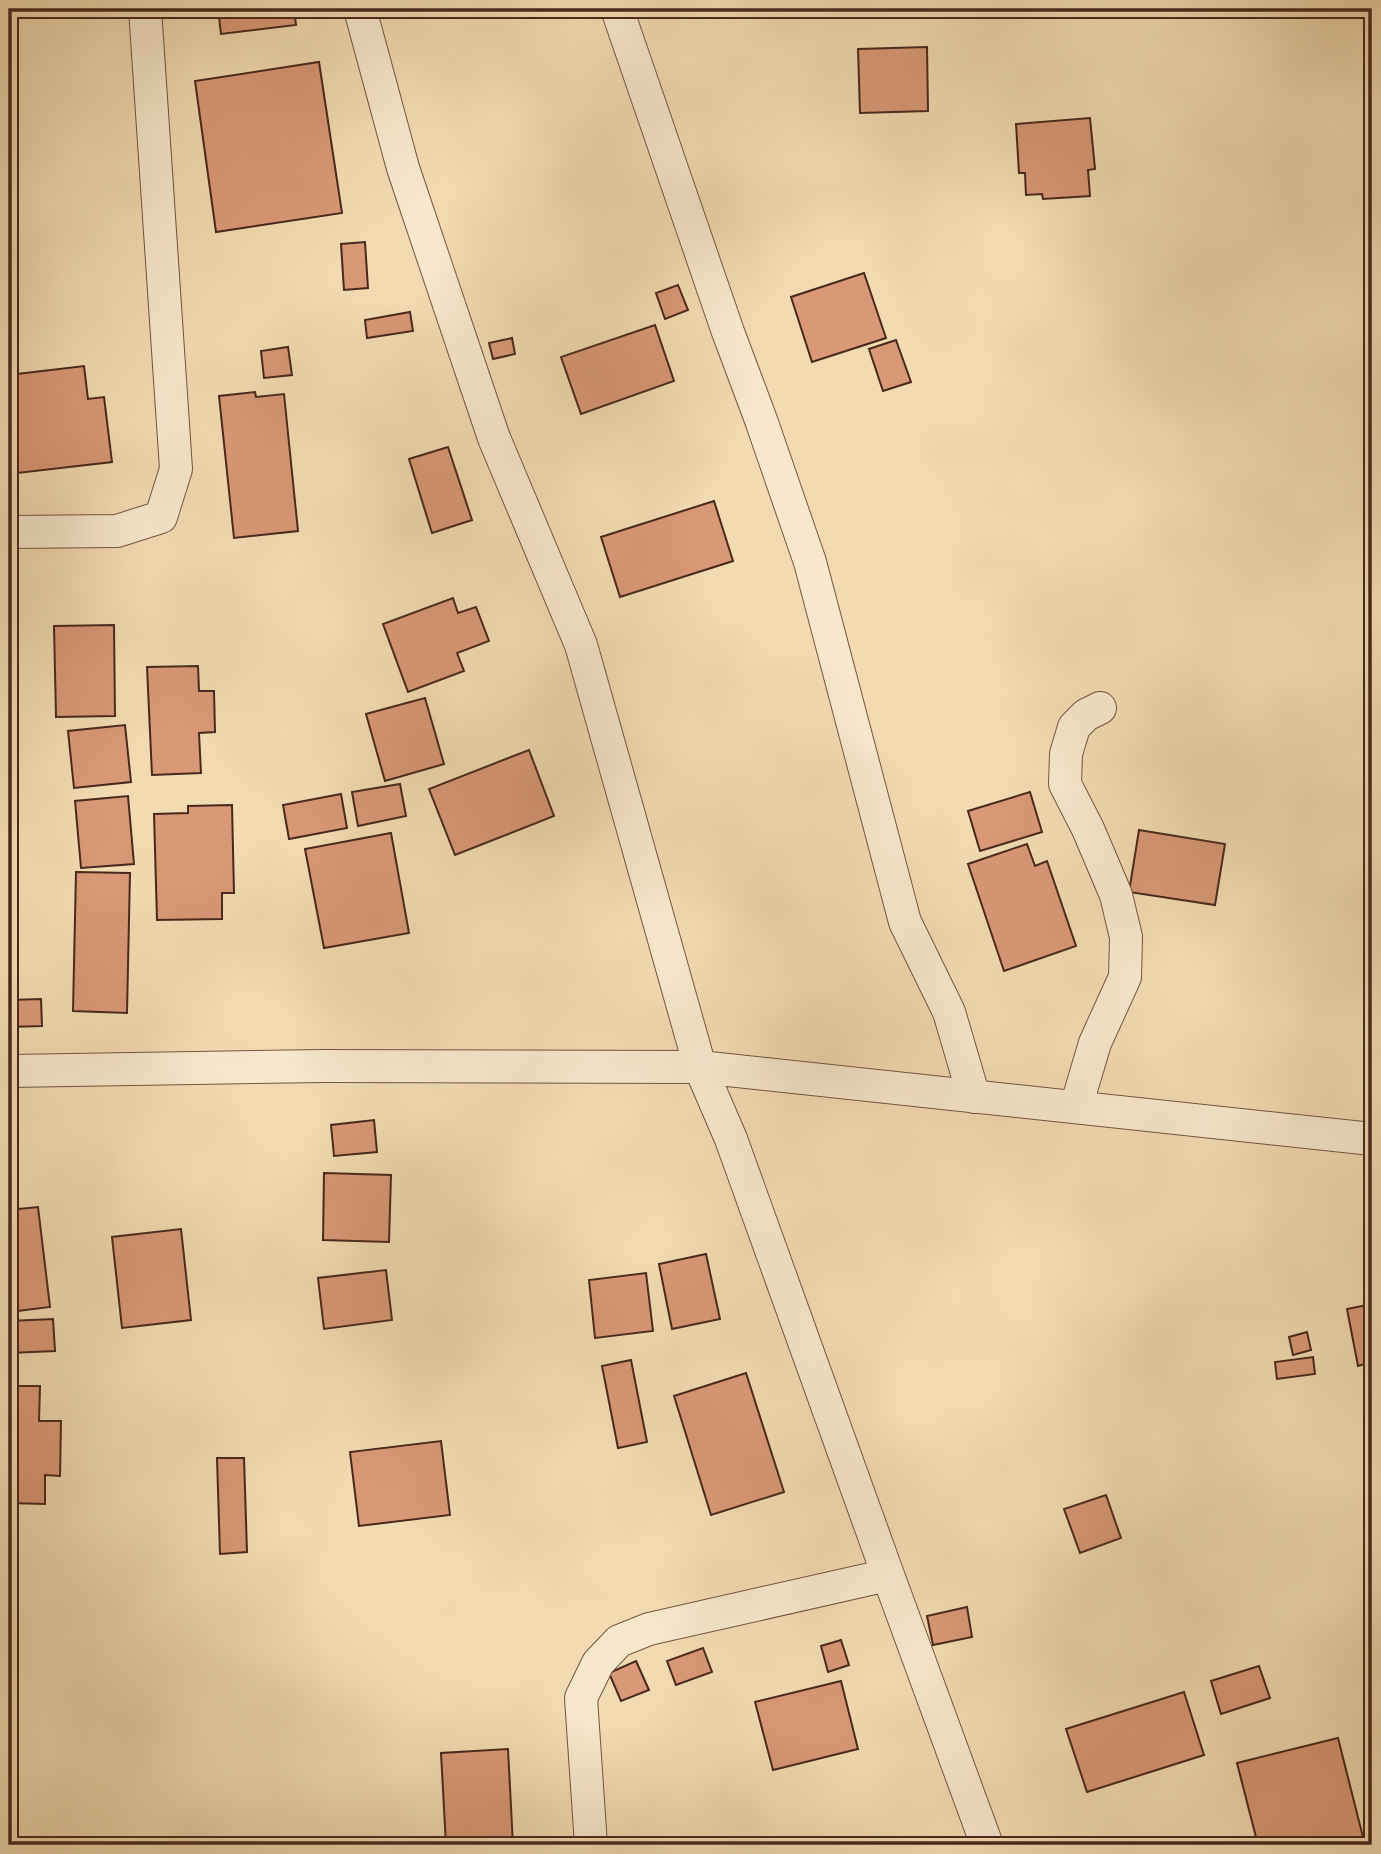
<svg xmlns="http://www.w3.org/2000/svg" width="1381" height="1854" font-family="'Libre Caslon Text',serif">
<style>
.building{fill:#d99876;stroke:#49281c;stroke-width:2}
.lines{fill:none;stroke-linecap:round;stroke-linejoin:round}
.minor-casing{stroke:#735541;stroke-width:34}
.minor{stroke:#f7e8cc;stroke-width:32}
</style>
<rect width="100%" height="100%" fill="#f2dbb1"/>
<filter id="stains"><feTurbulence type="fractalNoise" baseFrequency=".00286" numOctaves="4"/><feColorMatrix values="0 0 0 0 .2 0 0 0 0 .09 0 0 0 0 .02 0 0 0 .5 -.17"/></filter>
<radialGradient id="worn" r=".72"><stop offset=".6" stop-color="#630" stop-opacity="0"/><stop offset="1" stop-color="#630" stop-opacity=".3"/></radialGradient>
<!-- building -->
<path class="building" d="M218,9H294L296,25L221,34Z
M1322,9H1356V18H1322Z
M927,47L928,111L860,113L858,49Z
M319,62L342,213L216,232L195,81Z
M1090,118L1095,169L1088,170L1090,196L1043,199L1042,194L1026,195L1025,173H1019L1016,124Z
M365,242L368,288L344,290L341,244Z
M864,273L886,338L812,362L791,297Z
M678,285L688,310L665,319L656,293Z
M410,312L413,331L367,338L365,320Z
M655,325L674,381L581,414L561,357Z
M512,338L515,354L493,359L489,343Z
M896,340L911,382L883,391L869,349Z
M288,347L292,375L264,378L261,351Z
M84,366L88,399L104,397L112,462L9,474V375Z
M255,392L256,397L284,394L298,531L234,538L219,396Z
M448,447L472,520L432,533L409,459Z
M714,501L733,561L620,597L601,537Z
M453,598L458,613L476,607L489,641L457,653L464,671L408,692L383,624Z
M114,625L115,716L56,717L54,626Z
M198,666L199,691H214L215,732L199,733L201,773L152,775L147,667Z
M425,698L444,764L385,781L366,714Z
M125,725L131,782L74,788L68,731Z
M529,750L554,816L455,855L429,789Z
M400,784L406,816L358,826L352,792Z
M1030,792L1042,832L980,851L968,811Z
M341,794L347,828L289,839L283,805Z
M128,796L134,864L81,868L75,801Z
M232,805L234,893H222V919L157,920L154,814L188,813V806Z
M1139,830L1225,844L1215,905L1129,892Z
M391,833L409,933L324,948L305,849Z
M1027,844L1035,866L1047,861L1076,946L1004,971L968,864Z
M76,872L130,873L127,1013L73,1011Z
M41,999L42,1026L9,1027V1000Z
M374,1120L377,1152L334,1156L331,1125Z
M324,1173L391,1175L389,1242L323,1240Z
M38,1207L50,1307L9,1312V1210Z
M181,1229L191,1320L122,1328L112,1237Z
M706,1254L720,1319L672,1329L659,1264Z
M386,1270L392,1320L324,1329L318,1278Z
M646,1273L653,1331L595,1338L589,1280Z
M1372,1304V1362L1358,1366L1347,1309Z
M53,1319L55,1351L9,1353V1321Z
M1307,1332L1311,1350L1293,1355L1289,1337Z
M1313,1357L1315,1374L1277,1379L1275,1362Z
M631,1360L647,1442L618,1448L602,1366Z
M746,1373L784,1492L711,1515L674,1396Z
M9,1386H40L39,1421H61L60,1476L45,1475V1504L9,1503Z
M441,1441L450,1515L359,1526L350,1452Z
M217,1458H244L247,1552L220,1554Z
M1106,1495L1121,1538L1080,1553L1064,1509Z
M967,1607L972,1637L933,1645L927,1616Z
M841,1640L849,1665L828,1672L821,1646Z
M703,1648L712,1672L676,1685L667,1661Z
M636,1661L649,1690L621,1701L609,1673Z
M1259,1666L1270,1698L1221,1714L1211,1681Z
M841,1681L858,1749L773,1770L755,1702Z
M1184,1692L1204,1755L1087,1792L1066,1729Z
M1338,1738L1365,1845H1258L1237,1763Z
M508,1749L513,1845H446L441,1753Z"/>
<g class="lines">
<defs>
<path id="minor" d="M360,9L403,168L494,438L581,645L700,1067L731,1139L888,1575L987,1845
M617,9L728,332L761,420L810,562L905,922L949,1012L974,1097
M9,532L117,531L161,517L176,469L145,9
M9,1071L323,1066L700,1067L1372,1139
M1076,1107L1095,1043L1125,977L1126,937L1116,895L1088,829L1065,784L1066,754L1074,727L1086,715L1100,708
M591,1845L581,1698L598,1663L619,1641L649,1629L888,1575"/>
</defs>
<!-- minor casing -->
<use href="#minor" class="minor-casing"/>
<!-- minor -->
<use href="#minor" class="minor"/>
</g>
<!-- margin -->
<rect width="1381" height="1854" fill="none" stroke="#f2dbb1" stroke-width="35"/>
<rect x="10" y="10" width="1360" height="1833" fill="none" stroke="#49281c" stroke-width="3.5"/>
<rect x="18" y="18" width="1346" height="1819" fill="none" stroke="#49281c" stroke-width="2"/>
<rect width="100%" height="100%" filter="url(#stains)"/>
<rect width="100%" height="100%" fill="url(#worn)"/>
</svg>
